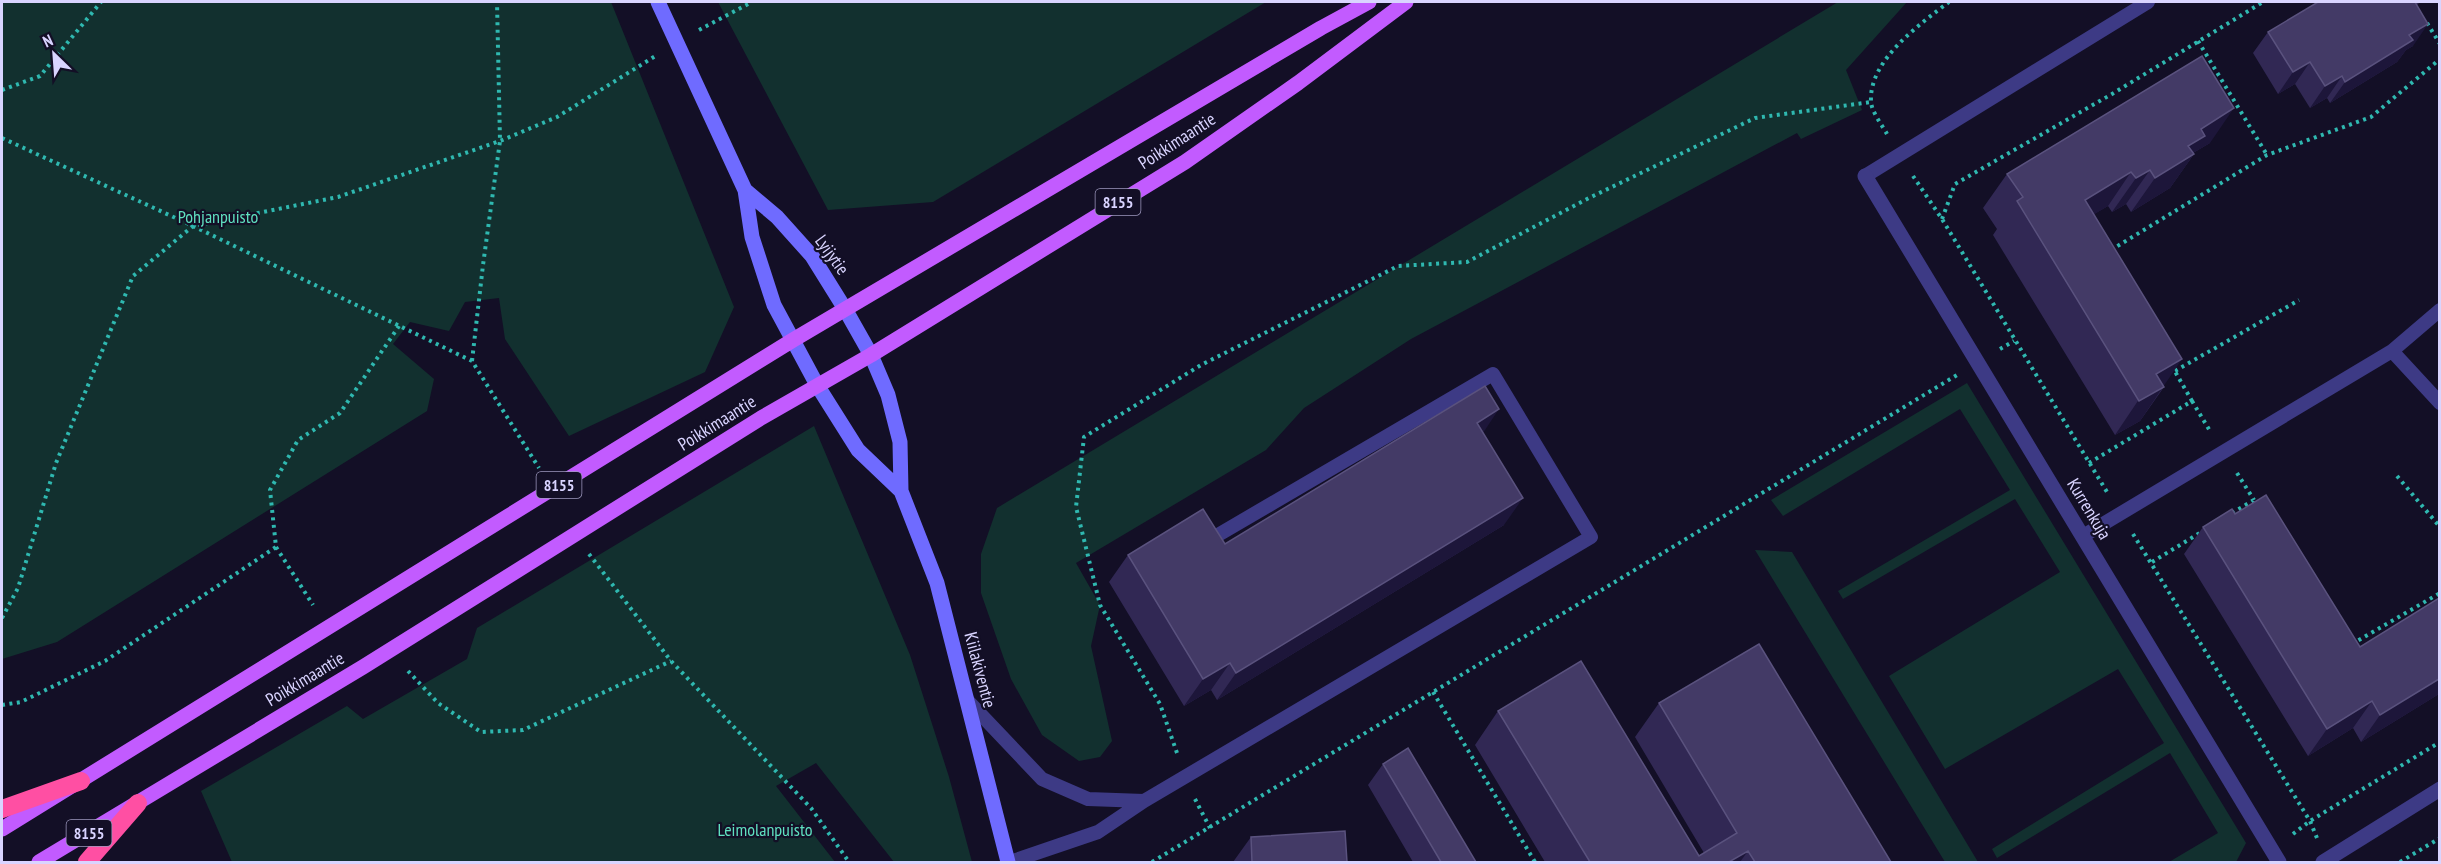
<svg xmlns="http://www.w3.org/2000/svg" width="2441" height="864" font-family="'PT Sans Narrow',sans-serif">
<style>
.green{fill:#12302f}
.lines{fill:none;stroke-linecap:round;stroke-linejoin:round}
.path{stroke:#2fb8b0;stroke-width:4;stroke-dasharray:3 4.5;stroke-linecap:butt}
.lane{stroke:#3d3a85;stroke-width:14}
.street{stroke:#3d3a85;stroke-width:15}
.secondary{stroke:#6f6bff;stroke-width:15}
.primary{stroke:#c25bff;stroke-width:15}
.highway{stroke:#ff4fa3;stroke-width:18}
.wall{fill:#312854}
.shaded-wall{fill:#1d163a}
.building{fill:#433a66;stroke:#5a527e;stroke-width:1.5}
.labels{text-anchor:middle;stroke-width:4.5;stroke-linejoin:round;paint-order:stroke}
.shield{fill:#130f26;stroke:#9e99be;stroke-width:1.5}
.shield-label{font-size:16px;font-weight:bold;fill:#d9d4ff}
.street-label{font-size:18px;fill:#d9d4ff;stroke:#130f26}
.park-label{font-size:18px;fill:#5fe0c0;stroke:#130f26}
</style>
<rect width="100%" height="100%" fill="#130f26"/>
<!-- green -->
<path class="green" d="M2,2H611L734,307L705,372L569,436L505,339L499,298L465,302L449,331L410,322L393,344L434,379L427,411L57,642L2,659Z
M718,2H1266L933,202L828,210Z
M1838,2H1907L1846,70L1862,110L1801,139L1797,133L1411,339L1304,408L1266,450L1076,563L1100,605L1091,646L1112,741L1100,757L1079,761L1042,735L1011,679L981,593V554L997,508Z
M1967,383L2246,843L2236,862H2169L2218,833L2170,753L1997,858L1992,849L2164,743L2118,669L1945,769L1889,676L2060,572L2015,499L1843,599L1838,591L2010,490L1960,409L1783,516L1771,500Z
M814,426L910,655L949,777L972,862H894L816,763L776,786L835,862H232L201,791L347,706L363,719L467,659L477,628Z
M1755,550L1792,552L1978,862H1945Z"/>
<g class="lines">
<!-- path -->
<path class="path" d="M2427,23L2440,44
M699,30L752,2
M2198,41L2267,155
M2,90L40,76L101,2
M1887,134C1882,125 1871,111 1871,101C1869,60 1920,24 1949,2
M2,138L193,226L472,361L539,468
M1913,176L1942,219L2107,492
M1942,219L1955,184L2112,94L2263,2
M2111,250L2267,155L2371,117L2440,59
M2000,349L2014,341
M472,361L483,265L500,141L497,2
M2175,371L2299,300
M2192,401L2210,431
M2089,463L2192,401L2173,368
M2237,473L2254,500
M2397,476L2440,527
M2232,513L2254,500L2257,506
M2133,534L2310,821L2317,838
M276,547L313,605
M589,554L671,661L811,808L849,862
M2152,562L2203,531
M2,618L18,588L56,463L133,276L193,226L338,197L500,141L557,117L657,55
M2352,644L2440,593
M408,671L438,703L481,732L523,730L671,661
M1433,692L1535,862
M2,705L21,702L105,661L276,547L270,490L298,440L340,413L399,326
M1177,753L1160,704L1100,605L1076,507L1084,437L1201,365L1398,266L1467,262L1589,198L1755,118L1871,102
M1195,799L1210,828
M2293,834L2310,821L2440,742
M1152,862L1957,375
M2400,862L2440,838"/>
<!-- lane -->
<path class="lane" d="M1865,176L2148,2
M2392,351L2440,403
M2083,536L2392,351L2440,310
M968,701L1042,779L1088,799L1144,801
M1010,862L1098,832L1144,801L1591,537L1493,374L1206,542"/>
<!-- street -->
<path class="street" d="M1865,176L2279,862
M2323,862L2440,789"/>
<!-- secondary -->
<path class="secondary" d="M658,2L745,190L752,237L774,305L817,385L858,450L901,491
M745,190L777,217L812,256L845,309L871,355L888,395L900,442L901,491L937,583L1008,862"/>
<!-- primary -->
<path class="primary" d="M2,829L793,340L1321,28L1369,2
M39,862L363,667L761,418L871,355L1185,162L1298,83L1406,2"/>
<!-- highway -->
<path class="highway" d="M2,809L81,781
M87,862L138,803"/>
</g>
<!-- wall -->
<path class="wall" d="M2318,2H2420L2417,5L2413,46L2406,50L2397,62L2330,103L2327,98L2310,108L2295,84L2278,94L2253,53L2268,32Z
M2210,143L2193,153L2194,154L2170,188L2131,212L2126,204L2112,212L2108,206L2094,214L2164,387L2140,421L2115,435L1993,235L1997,229L1983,208L2007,174Z
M1483,432L1504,525L1217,700L1211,690L1184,706L1109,582L1128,555L1225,544Z
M2235,514L2360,647L2439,694L2361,742L2353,728L2308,756L2184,554L2203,527Z
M1659,703L1891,862H1545L1475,745L1498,711L1699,856L1704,853L1635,737Z
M1383,764L1476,862H1413L1368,785Z
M1251,837L1347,862H1233Z"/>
<!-- shaded-wall -->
<path class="shaded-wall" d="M2428,24L2413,46L2406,50L2397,62L2330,103L2345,82L2409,35Z
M2310,62L2295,84L2278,94L2293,72Z
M2342,76L2327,98L2310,108L2325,86Z
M2234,108L2210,143L2193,153L2191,156L2194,154L2170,188L2131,212L2155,178L2201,129Z
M2150,170L2126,204L2112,212L2136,178Z
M2131,172L2108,206L2061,234L2085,200Z
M2182,359L2140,421L2115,435L2156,374Z
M1499,409L1481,436L1477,423Z
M1523,498L1504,525L1217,700L1236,673Z
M1230,663L1211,690L1184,706L1203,679Z
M2439,679V694L2361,742L2380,715Z
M2372,701L2353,728L2308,756L2327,729Z
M1748,851L1740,862H1729Z"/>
<!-- building -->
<path class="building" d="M2318,2H2415L2428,24L2409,35L2413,40L2345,82L2342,76L2325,86L2310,62L2293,72L2268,32Z
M2202,56L2234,108L2201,129L2205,136L2188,146L2194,154L2155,178L2150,170L2136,178L2131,172L2085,200L2182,359L2156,374L2164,387L2139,401L2017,201L2023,197L2007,174Z
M1485,386L1499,409L1477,423L1523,498L1236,673L1230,663L1203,679L1128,555L1203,509L1225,544Z
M2266,495L2360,647L2439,598V679L2380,715L2372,701L2327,729L2203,527L2232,509L2235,514Z
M1759,644L1891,862H1755L1748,851L1729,862H1590L1498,711L1581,661L1699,856L1737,833L1659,703Z
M1408,748L1476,862H1441L1383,764Z
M1345,831L1347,862H1252L1251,837Z"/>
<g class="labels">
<!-- shield labels -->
<g class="shield">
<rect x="1095.5" y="189" width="45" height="26" rx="4.5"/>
<rect x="536.5" y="472" width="45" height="26" rx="4.5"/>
<rect x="66.5" y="820" width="45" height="26" rx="4.5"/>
</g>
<g class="shield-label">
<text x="1118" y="208">8155</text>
<text x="559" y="491">8155</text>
<text x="89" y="839">8155</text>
</g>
<!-- street labels -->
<g class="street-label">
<text transform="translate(1177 141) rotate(-33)" y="6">Poikkimaantie</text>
<text transform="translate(832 255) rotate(54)" y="6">Lyijytie</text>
<text transform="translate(717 423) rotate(-32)" y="6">Poikkimaantie</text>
<text transform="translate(2089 509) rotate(59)" y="6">Kurrenkuja</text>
<text transform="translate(980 670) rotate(75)" y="6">Kiilakiventie</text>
<text transform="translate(305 679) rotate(-31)" y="6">Poikkimaantie</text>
</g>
<!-- park labels -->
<g class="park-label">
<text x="218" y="223">Pohjanpuisto</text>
<text x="765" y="836">Leimolanpuisto</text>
</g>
</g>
<!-- border -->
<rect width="2441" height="864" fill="none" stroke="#d9d4ff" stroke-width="6"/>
<!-- north arrow -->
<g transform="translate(54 54) rotate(335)" stroke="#130f26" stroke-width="4.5" paint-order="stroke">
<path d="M0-4.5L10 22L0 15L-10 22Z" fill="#d9d4ff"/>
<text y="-9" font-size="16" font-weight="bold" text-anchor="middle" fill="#d9d4ff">N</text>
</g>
</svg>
